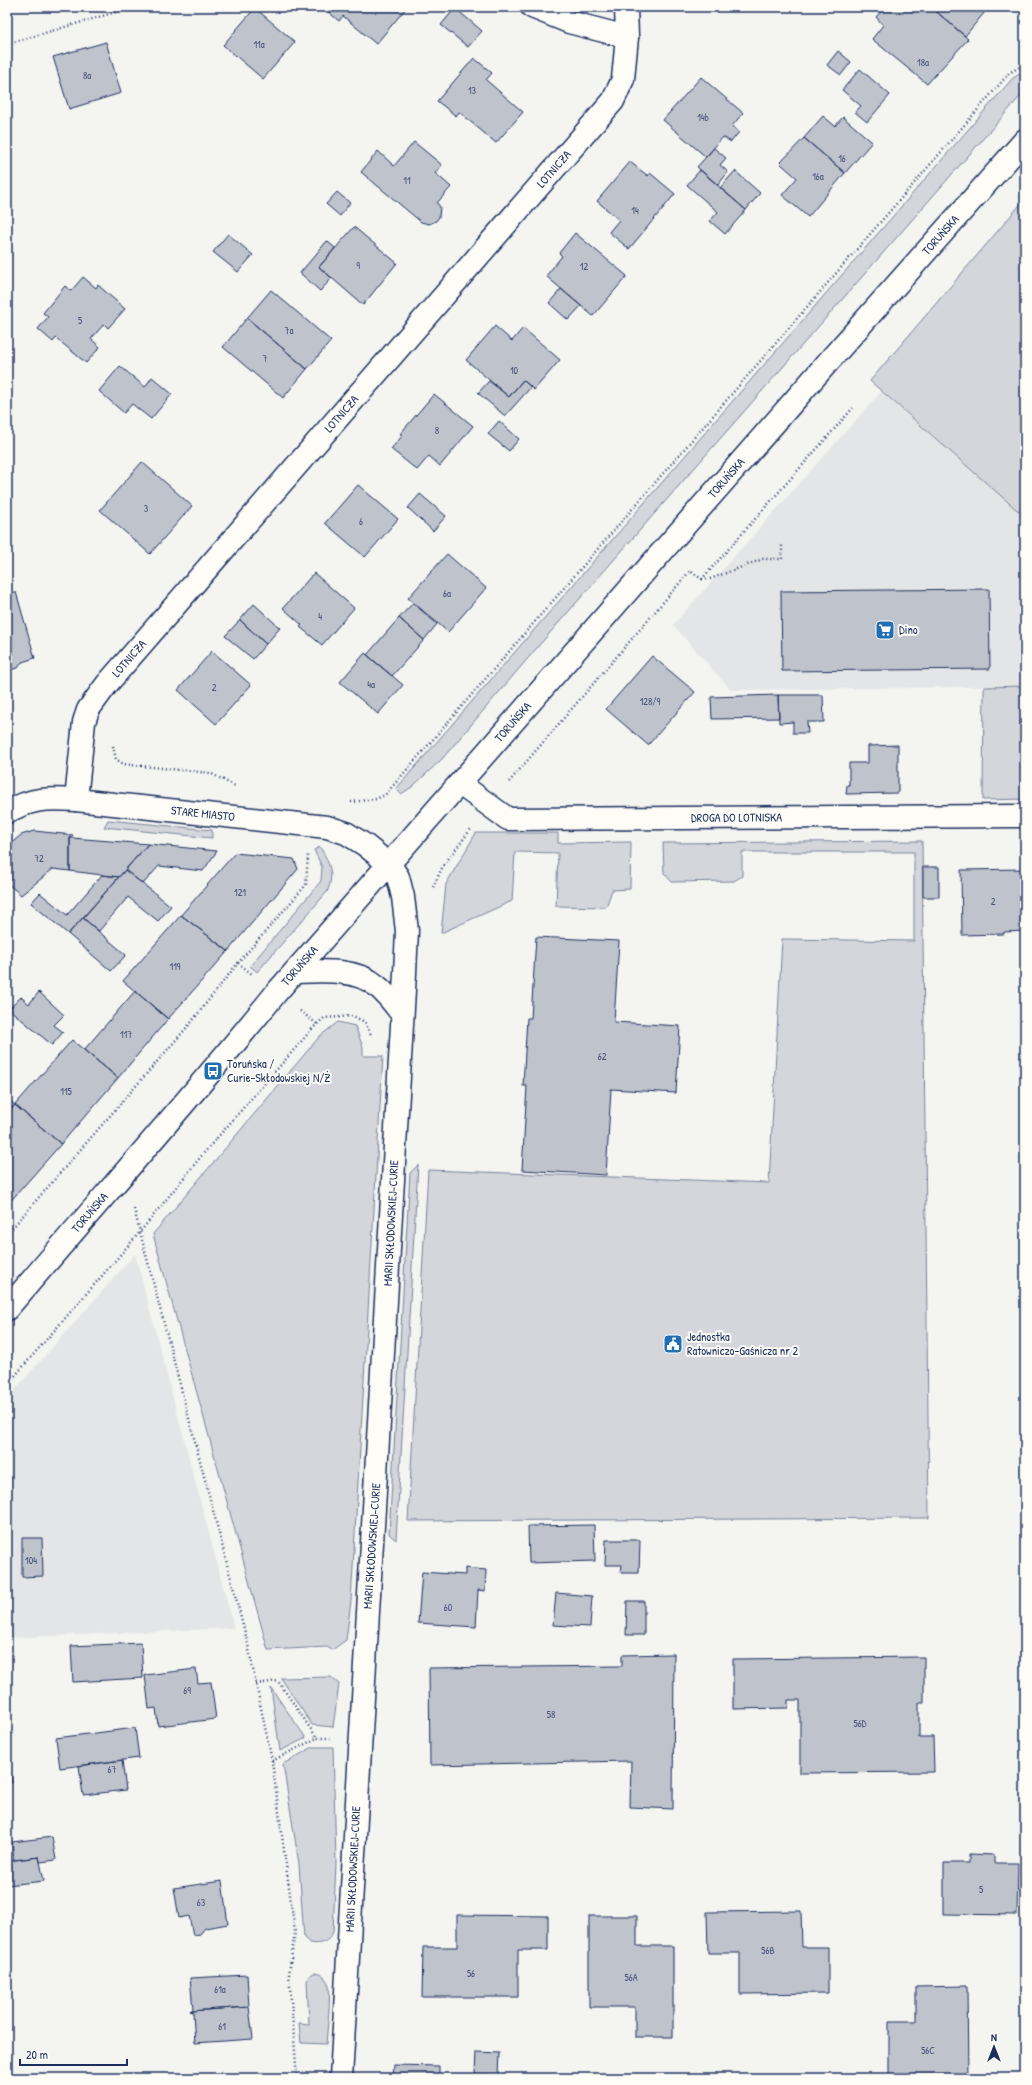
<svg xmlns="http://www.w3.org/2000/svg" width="1032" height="2085" font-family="'Patrick Hand',sans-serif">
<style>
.built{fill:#e4e5e6}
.green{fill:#d4d6db;stroke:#78829c}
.building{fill:#bfc3cc;stroke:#1b2f5e}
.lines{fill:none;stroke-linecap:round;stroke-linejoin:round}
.minor-casing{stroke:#1b2f5e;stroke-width:25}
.major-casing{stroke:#1b2f5e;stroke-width:25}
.path{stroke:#1b2f5e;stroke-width:2.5;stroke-dasharray:1 3;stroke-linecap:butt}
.minor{stroke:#fdfcf7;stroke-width:22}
.major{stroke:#fdfcf7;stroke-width:22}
.labels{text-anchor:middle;stroke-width:4;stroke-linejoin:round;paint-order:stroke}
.number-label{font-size:10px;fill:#44547a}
.street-label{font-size:12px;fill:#1b2f5e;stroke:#fdfcf7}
.poi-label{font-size:12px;fill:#1b2f5e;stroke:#fdfcf7;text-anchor:start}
</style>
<rect width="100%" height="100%" fill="#f4f4f1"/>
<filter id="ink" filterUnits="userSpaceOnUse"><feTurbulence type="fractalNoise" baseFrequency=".025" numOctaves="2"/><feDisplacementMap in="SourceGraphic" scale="8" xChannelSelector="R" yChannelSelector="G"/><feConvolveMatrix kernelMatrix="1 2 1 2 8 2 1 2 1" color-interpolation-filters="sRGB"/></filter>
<g filter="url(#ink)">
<!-- built -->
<path class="built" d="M881,392L1025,517V686L731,690L673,625Z
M135,1254L234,1628L7,1638V1399Z"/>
<!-- green -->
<path class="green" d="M1025,70V91L541,643L442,759L412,787L401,794L396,789L1012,79Z
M1025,199V517L870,381Z
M1025,686V799L983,800L984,687Z
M108,820L212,830V838L104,827Z
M476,833H558V843L631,842L630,889L612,890L606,907L556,906L558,853L515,852L512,901L441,933L446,884Z
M922,841L929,1518L408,1521L428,1170L769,1183L782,939L914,941V852H742V876L734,881L672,882L664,873L663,843Z
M320,847C329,862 335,875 327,892L257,972L250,966L321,881L322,867L314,850Z
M338,1022L355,1026L363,1047V1056H383L351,1601L346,1640L332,1650L327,1647L268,1650L153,1234L320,1036Z
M418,1165L396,1540L389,1534L410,1173Z
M331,1677L339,1684L333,1727L312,1725L281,1678Z
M271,1688L306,1738L280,1751Z
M313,1747H333L336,1863L333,1932C329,1942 320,1945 310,1943L304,1938L299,1864L283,1764Z
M314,1973C321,1973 328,1979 329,1987C331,1999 327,2030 326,2044L301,2043L299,2023L309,2024L307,1981L309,1976Z"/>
<!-- building -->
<path class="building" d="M329,7H407L376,44L343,16L339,21L326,10Z
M885,7H931L968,39L927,84L872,39L883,25L876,17Z
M931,7H989L965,36Z
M255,8L295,42L263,79L223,45Z
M455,8L482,31L468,47L441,25Z
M106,42L121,93L69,109L53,57Z
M838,51L851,62L841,75L827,65Z
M474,58L492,73L486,80L523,112L496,143L459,112L456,116L437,101Z
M860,69L890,95L867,122L855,112L861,106L842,90Z
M701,77L743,113L732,126L739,132L731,142L723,137L706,157L663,120Z
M823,116L835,126L843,117L872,142L845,173L804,138Z
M804,138L845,173L808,217L782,195L797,178L780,163Z
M414,142L442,165L435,173L451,187L437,203L440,207L439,217L436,221L429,224L421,222L361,172L378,151L394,166Z
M714,148L726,158L720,165L728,172L718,185L697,167Z
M630,162L648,176L650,173L675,194L629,249L609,232L619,220L597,201Z
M700,170L746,210L725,234L710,221L718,212L687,185Z
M735,171L760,193L746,210L720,188Z
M337,192L350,203L340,216L326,204Z
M354,227L397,263L363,305L319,267Z
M575,233L627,276L593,316L546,276L562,256L559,253Z
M228,234L253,255L238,272L213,252Z
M327,241L335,248L319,267L332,278L320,291L300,273Z
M83,277L96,288L98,285L125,309L108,328L104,324L91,339L100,347L86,363L56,338L53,342L38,329L48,317L43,313L65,286L71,291Z
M561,289L581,306L568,320L549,303Z
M271,290L331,341L307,369L247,318Z
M247,318L307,369L283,398L223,347Z
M495,326L512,341L523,328L560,360L534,390L523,380L509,397L466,360Z
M120,366L145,387L152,377L172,394L151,419L132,404L124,413L99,391Z
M523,380L531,387L505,416L478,393L489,381L509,397Z
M434,394L473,426L440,466L429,456L417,470L391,449L403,435L400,434Z
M499,421L519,439L509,451L488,434Z
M142,462L192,506L150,554L100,510Z
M358,485L398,519L365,557L325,523Z
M420,494L446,516L433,531L408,508Z
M447,554L486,588L448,632L408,598Z
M314,573L354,608L322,645L300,627L302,625L283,608Z
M989,589L990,669L782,671L781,591Z
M16,592L35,658L22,662L18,668L9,670L7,669V594Z
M413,603L437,624L424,640L399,618Z
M254,604L280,628L266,644L240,620Z
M399,618L424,640L392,676L367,655Z
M240,620L266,644L253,659L225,636Z
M212,651L251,685L216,724L178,690Z
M365,653L403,685L378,714L340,682Z
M652,656L695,692L648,745L606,709Z
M778,695H823L824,722H807L808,733H793V722L779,723Z
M778,695L779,718L712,719L711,697Z
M898,745V793L846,794L847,785H849V763H868V746Z
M34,831L73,835L70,838V871L53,869L21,895L7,883V847L21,835Z
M70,838H72L148,844L119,877L70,871Z
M148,844L217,851L203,871L159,866L143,884L125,870Z
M235,853L294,859L298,869L228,951L181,915Z
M923,867H939V897H923Z
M1025,869V931L1004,932V934L962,935L961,870Z
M125,870L171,906L158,921L128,897L99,931L83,918Z
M102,875L119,877L68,934L31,903L40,893L67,915Z
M181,915L228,951L168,1019L123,981Z
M83,918L126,955L111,971L68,934Z
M536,937L619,941L614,1022L680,1026L676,1093L611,1089L606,1175L522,1170L527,1086H523L527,1018H531Z
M135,991L168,1019L118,1078L84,1050Z
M39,992L64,1015L54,1025L63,1032L52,1045L9,1009L21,997L29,1004Z
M72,1040L118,1078L61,1144L15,1105Z
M7,1098L15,1105L7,1114Z
M15,1105L61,1144L7,1205V1114Z
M594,1525L595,1561L529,1563L528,1526Z
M22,1538H42L43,1576L22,1577Z
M606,1540H640L639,1573H621L622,1565H605Z
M465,1568L486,1570L485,1591L478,1590L476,1627L418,1623L422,1572L465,1575Z
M556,1593L592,1596L590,1627L553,1625Z
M627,1601H644V1635H626Z
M141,1643L143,1678L73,1682L71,1646Z
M674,1654L673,1809L630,1807L631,1761L430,1765L429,1668L622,1666V1655Z
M924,1657V1703H919V1737H933L934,1772L800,1773V1700H788V1708L733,1709V1659Z
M196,1669L198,1683L211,1682L216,1719L158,1726L156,1708L149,1709L145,1675Z
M135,1728L139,1758L60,1768L56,1738Z
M7,1747L12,1783L7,1784Z
M122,1760L126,1790L83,1795L79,1766Z
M52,1837L56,1860L40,1862L39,1857L14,1860L12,1842Z
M969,1854L994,1855V1863H1018L1017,1915L944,1914V1863H969Z
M39,1857L44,1881L7,1885V1861Z
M222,1881L228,1924L205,1928L200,1934L193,1935L189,1916L179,1918L174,1888Z
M801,1911L802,1947H828V1993L740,1994V1953H708L707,1912Z
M457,1915L548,1916V1950H518V1997H422L423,1947H457Z
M589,1916H637V1946H673V2037H635V2007H589Z
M247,1975L249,2007L190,2011L193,2009L190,1978Z
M967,1986L968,2078H889V2021H916V1987Z
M249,2007L253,2039L195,2043L193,2013L190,2011Z
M476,2052L499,2053L498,2075L475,2074Z
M394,2065L439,2066V2078H393Z"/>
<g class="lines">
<defs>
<g id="minor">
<path d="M532,7L569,22L627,37"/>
<path id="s1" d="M460,784L508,819L1025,816"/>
<path id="s2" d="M76,800L84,722L88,710L107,684L613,101L623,79L627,37L626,7"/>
<path id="s3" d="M7,812C32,798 48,798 76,800L327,827L346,833L365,845L390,865L398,877L403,897L407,931L405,973L341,2078"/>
<path d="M296,972C322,971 356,968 377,986C387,994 394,1004 402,1014"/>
</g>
<g id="major">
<path id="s4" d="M7,1309C97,1203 189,1101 276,993L828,362L1025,140"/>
</g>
</defs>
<!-- minor casing -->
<use href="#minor" class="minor-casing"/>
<!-- major casing -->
<use href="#major" class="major-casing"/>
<!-- path -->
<path class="path" d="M7,44L133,7
M702,579H710L763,559H782V544
M113,746L116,759L123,764L210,773L235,786
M509,782L690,571L702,579L853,408
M351,802L376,799L385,795L999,85L1009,73L1025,64
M433,887L443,866L471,829
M238,963L252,974
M300,1011L317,1024
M134,1209L247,1640L272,1761L295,1932L289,1973L297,2078
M7,1234L189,1025L238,963L306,885L308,855
M7,1385L140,1232L203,1154L313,1028L324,1018L353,1016L365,1022L371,1035
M256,1684L278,1681L317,1738H330
M272,1761L317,1738"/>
<!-- minor -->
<use href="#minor" class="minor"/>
<!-- major -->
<use href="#major" class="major"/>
</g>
</g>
<!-- icons -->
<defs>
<symbol id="supermarket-square" viewBox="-11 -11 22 22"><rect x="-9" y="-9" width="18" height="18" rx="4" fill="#1f6fb2" stroke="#fdfcf7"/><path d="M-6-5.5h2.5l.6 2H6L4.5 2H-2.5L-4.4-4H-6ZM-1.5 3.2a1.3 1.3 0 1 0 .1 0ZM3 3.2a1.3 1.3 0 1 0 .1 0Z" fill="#fff"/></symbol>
<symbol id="bus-square" viewBox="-11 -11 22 22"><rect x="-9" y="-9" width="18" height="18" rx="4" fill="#1f6fb2" stroke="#fdfcf7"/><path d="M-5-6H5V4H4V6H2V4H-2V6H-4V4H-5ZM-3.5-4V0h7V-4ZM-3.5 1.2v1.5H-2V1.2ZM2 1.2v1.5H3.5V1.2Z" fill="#fff"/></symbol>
<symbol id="civic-square" viewBox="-11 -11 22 22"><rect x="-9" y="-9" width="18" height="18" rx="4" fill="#1f6fb2" stroke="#fdfcf7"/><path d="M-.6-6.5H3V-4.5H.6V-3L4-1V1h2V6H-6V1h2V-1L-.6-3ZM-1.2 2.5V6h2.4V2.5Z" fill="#fff"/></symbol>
</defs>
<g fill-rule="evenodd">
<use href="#supermarket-square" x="874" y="619" width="22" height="22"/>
<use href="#bus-square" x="202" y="1060" width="22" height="22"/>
<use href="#civic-square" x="662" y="1333" width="22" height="22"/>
</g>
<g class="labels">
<!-- number labels -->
<g class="number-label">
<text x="259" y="48">11a</text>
<text x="923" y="66">18a</text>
<text x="87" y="79">8a</text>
<text x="472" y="94">13</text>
<text x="703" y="121">14b</text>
<text x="842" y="162">16</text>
<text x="818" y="180">16a</text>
<text x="407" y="184">11</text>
<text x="635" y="214">14</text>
<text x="358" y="269">9</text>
<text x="584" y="270">12</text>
<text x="80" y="324">5</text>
<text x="289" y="334">7a</text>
<text x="265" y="362">7</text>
<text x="514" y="374">10</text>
<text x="437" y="434">8</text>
<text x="146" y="512">3</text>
<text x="361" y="525">6</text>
<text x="447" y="597">6a</text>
<text x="320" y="620">4</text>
<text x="371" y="688">4a</text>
<text x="214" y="691">2</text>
<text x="650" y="705">128/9</text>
<text x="39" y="862">72</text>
<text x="240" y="896">121</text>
<text x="993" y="905">2</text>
<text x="175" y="970">119</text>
<text x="126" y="1038">117</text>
<text x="602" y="1060">62</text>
<text x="66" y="1095">115</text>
<text x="31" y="1564">104</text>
<text x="448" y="1611">60</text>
<text x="187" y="1694">69</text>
<text x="551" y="1718">58</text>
<text x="860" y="1727">56D</text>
<text x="112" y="1773">67</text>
<text x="981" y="1893">5</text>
<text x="201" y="1906">63</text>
<text x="768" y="1954">56B</text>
<text x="471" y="1977">56</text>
<text x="631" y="1981">56A</text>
<text x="220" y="1993">61a</text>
<text x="222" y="2030">61</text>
<text x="928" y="2054">56C</text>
</g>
<!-- street labels -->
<g class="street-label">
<text dy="4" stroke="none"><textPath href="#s2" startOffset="805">LOTNICZA</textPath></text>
<text dy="4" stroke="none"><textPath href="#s4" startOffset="1423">TORUŃSKA</textPath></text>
<text dy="4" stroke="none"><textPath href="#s2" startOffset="481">LOTNICZA</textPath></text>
<text dy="4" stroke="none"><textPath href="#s4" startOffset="1099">TORUŃSKA</textPath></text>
<text dy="4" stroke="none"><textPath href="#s2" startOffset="157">LOTNICZA</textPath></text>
<text dy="4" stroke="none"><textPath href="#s4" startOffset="775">TORUŃSKA</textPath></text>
<text dy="4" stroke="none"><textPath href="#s3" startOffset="199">STARE MIASTO</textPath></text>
<text dy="4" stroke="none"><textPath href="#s1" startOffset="288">DROGA DO LOTNISKA</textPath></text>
<text dy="4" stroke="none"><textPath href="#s4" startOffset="451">TORUŃSKA</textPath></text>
<text dy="4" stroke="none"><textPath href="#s4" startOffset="127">TORUŃSKA</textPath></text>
<text transform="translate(391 1223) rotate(-87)" y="4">MARII SKŁODOWSKIEJ-CURIE</text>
<text transform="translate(372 1546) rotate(-86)" y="4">MARII SKŁODOWSKIEJ-CURIE</text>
<text transform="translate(353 1869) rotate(-87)" y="4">MARII SKŁODOWSKIEJ-CURIE</text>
</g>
<!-- poi labels -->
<g class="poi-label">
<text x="899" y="634">Dino</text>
<text x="227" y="1068">Toruńska /<tspan x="227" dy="14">Curie-Skłodowskiej N/Ż</tspan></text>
<text x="687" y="1341">Jednostka<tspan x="687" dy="14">Ratowniczo-Gaśnicza nr 2</tspan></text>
</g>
</g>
<!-- margin -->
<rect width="1032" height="2085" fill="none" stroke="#fdfcf7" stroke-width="24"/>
<rect x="12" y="12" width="1008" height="2061" fill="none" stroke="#1b2f5e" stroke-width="1.5" filter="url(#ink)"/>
<!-- north arrow -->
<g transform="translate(994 2047)" stroke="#fdfcf7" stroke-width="3" paint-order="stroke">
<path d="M0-3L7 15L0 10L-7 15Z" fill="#1b2f5e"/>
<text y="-6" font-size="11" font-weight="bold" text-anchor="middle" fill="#1b2f5e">N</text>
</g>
<!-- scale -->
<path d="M20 2059v6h107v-6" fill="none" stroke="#1b2f5e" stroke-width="2"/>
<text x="26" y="2059" font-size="12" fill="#1b2f5e" stroke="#fdfcf7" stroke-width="3" paint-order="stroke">20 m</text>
</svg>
